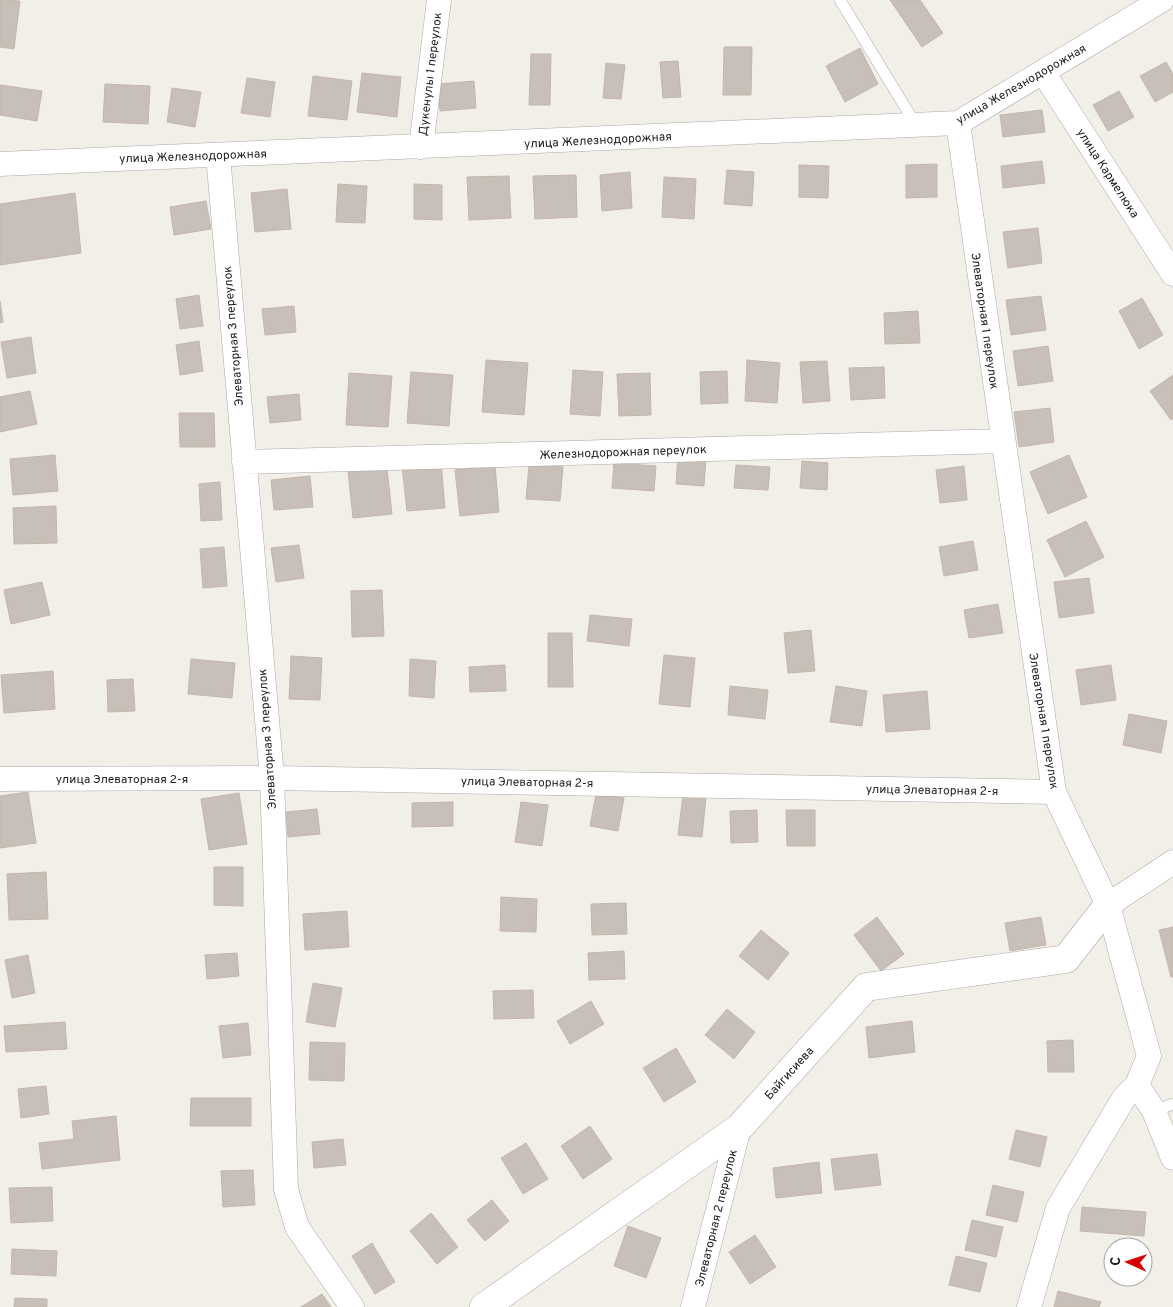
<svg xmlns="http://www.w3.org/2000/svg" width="1173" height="1307" font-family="Overpass,sans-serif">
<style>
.building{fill:#c7bfb8;stroke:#c4b6ab}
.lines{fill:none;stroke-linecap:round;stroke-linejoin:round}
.service-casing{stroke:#a9a9a9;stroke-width:12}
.minor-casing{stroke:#a9a9a9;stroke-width:25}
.tertiary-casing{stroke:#a9a9a9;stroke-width:29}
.service{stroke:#fff;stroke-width:11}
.minor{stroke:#fff;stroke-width:24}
.tertiary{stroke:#fff;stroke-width:28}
.labels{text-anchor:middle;stroke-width:4;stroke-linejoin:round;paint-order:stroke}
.street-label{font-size:12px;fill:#222;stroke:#fff}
</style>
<rect width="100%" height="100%" fill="#f2efe9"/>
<!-- building -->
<path class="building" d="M0,0L20,1L14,49L0,47Z
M890,0H920L943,33L922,47Z
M724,47H752L751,95H723Z
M860,48L878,84L845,102L826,66Z
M531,54H551L550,105H529Z
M678,61L681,97L663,98L660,62Z
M1166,62L1173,74V92L1155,102L1140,76Z
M606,63L625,65L621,99L603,98Z
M362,73L401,77L397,117L357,112Z
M313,76L352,81L347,120L308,116Z
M247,78L275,82L270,117L241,113Z
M474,81L476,108L440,111L438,84Z
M105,84L150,86L148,124L103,122Z
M0,85L42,91L37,121L0,115Z
M172,88L201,92L195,127L167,122Z
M1119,91L1134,117L1108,131L1093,105Z
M1042,110L1045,132L1003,137L1000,115Z
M1042,161L1045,183L1003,188L1001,166Z
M937,164V197L906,198V165Z
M799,165L829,166L828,198L799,197Z
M727,170L754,172L752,206L724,204Z
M630,172L632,208L602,211L600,175Z
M576,175L577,217L535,219L533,176Z
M509,176L511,218L469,220L467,177Z
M664,177L696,179L694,219L662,217Z
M338,184L367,186L365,223L336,222Z
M414,184L442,185V220L414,219Z
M287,189L291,229L255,232L251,193Z
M75,193L81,253L0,265V204Z
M206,201L211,229L174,235L170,207Z
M1038,228L1042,263L1008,268L1003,232Z
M199,295L203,326L180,329L176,299Z
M1041,296L1046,330L1011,335L1006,300Z
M1142,298L1163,335L1139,349L1119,311Z
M0,301L3,322L0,323Z
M294,306L296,332L265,335L262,309Z
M918,311L920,343L885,344L884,313Z
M31,337L36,373L7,378L1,342Z
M199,341L203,371L180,375L176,345Z
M1048,346L1053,381L1018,386L1013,351Z
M486,360L528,363L524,415L482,412Z
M747,360L780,363L777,403L745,401Z
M827,361L830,401L803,403L800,362Z
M884,367L885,398L851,400L849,368Z
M573,370L603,372L600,416L570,414Z
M727,371L728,403L701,404L700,372Z
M411,372L453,375L449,426L407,423Z
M349,373L392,376L388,427L346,425Z
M650,373L651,415L619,416L617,374Z
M1173,375V418L1171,420L1150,391Z
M30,391L37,424L0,432V397Z
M299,394L301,420L270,423L267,397Z
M1050,408L1054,442L1019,447L1014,412Z
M179,413H214L215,447H180Z
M55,455L58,491L13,495L10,459Z
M678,455L706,457L704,486L676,484Z
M1069,455L1087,497L1048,514L1030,472Z
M802,461L828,463L827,490L800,488Z
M441,462L445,508L407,511L402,466Z
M614,463L656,466L654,491L612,488Z
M529,465L563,467L560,501L526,499Z
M736,465L770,467L768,490L734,488Z
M495,466L499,512L460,516L455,470Z
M964,466L967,500L940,503L936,470Z
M387,468L392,514L353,518L348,472Z
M310,476L313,507L274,510L271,480Z
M220,482L222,520L201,521L199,484Z
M56,506L57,543L14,544L13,508Z
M1086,521L1104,557L1065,577L1047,540Z
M973,541L978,570L944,576L939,547Z
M299,545L304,578L276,582L271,548Z
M224,547L227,586L203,588L200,549Z
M1089,578L1094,613L1059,618L1054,582Z
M42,582L50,615L11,624L4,590Z
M382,590L384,636L352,637L351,591Z
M998,604L1003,633L969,638L964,610Z
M590,615L632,619L629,646L587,641Z
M811,630L815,671L788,673L784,633Z
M548,633H572L573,687H548Z
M664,655L695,658L690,707L659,704Z
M291,656L322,658L320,700L289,699Z
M191,659L235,663L232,698L188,694Z
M410,659L436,661L434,698L409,696Z
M505,665L506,691L470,692L469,667Z
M1111,665L1116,700L1081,705L1076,670Z
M53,671L55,709L4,713L1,675Z
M133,679L135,711L108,712L107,680Z
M730,686L768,690L765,719L728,715Z
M836,686L867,691L862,726L830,722Z
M927,691L930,729L886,732L883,695Z
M1129,714L1167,721L1161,753L1123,745Z
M28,792L36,843L0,848V796Z
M239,793L247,844L209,850L201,799Z
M596,794L624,798L618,831L590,826Z
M683,795L706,797L702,837L678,835Z
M453,802V826L412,827V803Z
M521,802L548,805L542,846L515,842Z
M317,809L320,834L288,837L286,812Z
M757,810L758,842L731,843L730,811Z
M786,810H815V846H787Z
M214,867H243V906L214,905Z
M46,872L48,919L9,920L7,874Z
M501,897L537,899L536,932L500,931Z
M626,903L627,934L592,935L591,904Z
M347,911L349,947L305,950L303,914Z
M877,917L904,954L881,971L854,935Z
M1041,917L1046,945L1010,951L1005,923Z
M1173,927V977H1171L1159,930Z
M761,930L789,953L768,980L739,956Z
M624,951L625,979L589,980L588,953Z
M237,953L239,976L207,979L205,955Z
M28,955L35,993L12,998L5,960Z
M313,983L342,988L335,1027L306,1022Z
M533,990L534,1018L494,1019L493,991Z
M591,1001L604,1024L570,1044L557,1021Z
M727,1009L755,1032L734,1059L705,1035Z
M912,1021L915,1052L869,1058L866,1027Z
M65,1022L67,1049L6,1052L4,1026Z
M248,1023L251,1055L223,1058L219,1026Z
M1073,1040L1074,1072H1048L1047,1041Z
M310,1042L345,1043L344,1081L309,1080Z
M676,1048L696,1082L664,1102L643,1068Z
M46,1086L49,1114L21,1118L18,1089Z
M191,1098H251V1126H190Z
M116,1116L120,1160L42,1169L39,1143L74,1139L72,1121Z
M590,1126L612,1159L583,1179L561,1146Z
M1016,1130L1047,1137L1040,1167L1009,1159Z
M343,1139L346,1165L314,1168L312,1142Z
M526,1143L548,1179L523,1194L501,1158Z
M877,1154L881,1185L835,1190L831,1159Z
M819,1162L822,1193L776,1198L773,1168Z
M253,1170L255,1205L223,1207L221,1171Z
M993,1185L1024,1192L1017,1222L986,1215Z
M52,1187L53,1221L11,1223L9,1188Z
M492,1200L509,1221L485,1241L467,1220Z
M1082,1207L1146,1212L1144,1236L1080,1231Z
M431,1213L458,1247L437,1264L410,1231Z
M972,1220L1003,1227L996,1257L965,1250Z
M628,1226L661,1238L646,1278L614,1266Z
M755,1235L776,1267L750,1284L729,1252Z
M372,1243L395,1282L375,1294L352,1256Z
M12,1249L57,1251L56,1276L11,1274Z
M956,1256L987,1263L980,1292L949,1285Z
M1058,1291L1101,1302L1099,1307H1054Z
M322,1294L331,1307H301Z
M15,1298L47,1299V1307H14Z"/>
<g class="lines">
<defs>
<path id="service" d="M840,0L916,125
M1154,1111L1173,1104"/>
<path id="minor" d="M1043,72L1173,274
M958,123L1054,792L1108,905L1149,1056L1137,1085L1124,1098L1058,1208L1029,1307
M421,147L439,0
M218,155L272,778L286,1189L297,1227L352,1307
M0,164L958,123L1162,0
M244,462L1002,441
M0,779L272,778L1054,792
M1108,905L1173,862
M1137,1085L1154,1111L1173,1158
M693,1307L739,1128"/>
<path id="tertiary" d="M484,1307L739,1128L866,987L1066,959L1108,905"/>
</defs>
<!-- service casing -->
<use href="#service" class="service-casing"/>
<!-- minor casing -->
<use href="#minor" class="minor-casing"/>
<!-- tertiary casing -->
<use href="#tertiary" class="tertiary-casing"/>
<!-- service -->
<use href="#service" class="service"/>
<!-- minor -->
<use href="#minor" class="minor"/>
<!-- tertiary -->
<use href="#tertiary" class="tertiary"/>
</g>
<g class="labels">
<!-- street labels -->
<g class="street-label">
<text transform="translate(430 74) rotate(-83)" y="4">Дукенулы 1 переулок</text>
<text transform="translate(1021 84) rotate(-30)" y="4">улица Железнодорожная</text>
<text transform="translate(598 140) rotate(-3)" y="4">улица Железнодорожная</text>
<text transform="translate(193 156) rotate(-2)" y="4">улица Железнодорожная</text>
<text transform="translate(1108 173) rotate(57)" y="4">улица Кармелюка</text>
<text transform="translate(985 321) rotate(82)" y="4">Элеваторная 1 переулок</text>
<text transform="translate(233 336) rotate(-95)" y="4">Элеваторная 3 переулок</text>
<text transform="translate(623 452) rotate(-2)" y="4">Железнодорожная переулок</text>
<text transform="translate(1044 721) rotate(81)" y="4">Элеваторная 1 переулок</text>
<text transform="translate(267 739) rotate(-94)" y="4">Элеваторная 3 переулок</text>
<text x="122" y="783">улица Элеваторная 2-я</text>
<text transform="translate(527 782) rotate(1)" y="4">улица Элеваторная 2-я</text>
<text transform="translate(932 790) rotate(1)" y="4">улица Элеваторная 2-я</text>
<text transform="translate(789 1073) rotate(-48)" y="4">Байгисиева</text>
<text transform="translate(716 1218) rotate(-76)" y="4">Элеваторная 2 переулок</text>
</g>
</g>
<!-- north arrow -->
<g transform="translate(1128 1262) rotate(273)"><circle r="24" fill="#ffffff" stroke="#a7a7a7"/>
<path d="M0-4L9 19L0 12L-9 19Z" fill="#d40000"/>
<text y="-8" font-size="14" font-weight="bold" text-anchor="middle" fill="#222222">С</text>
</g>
</svg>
